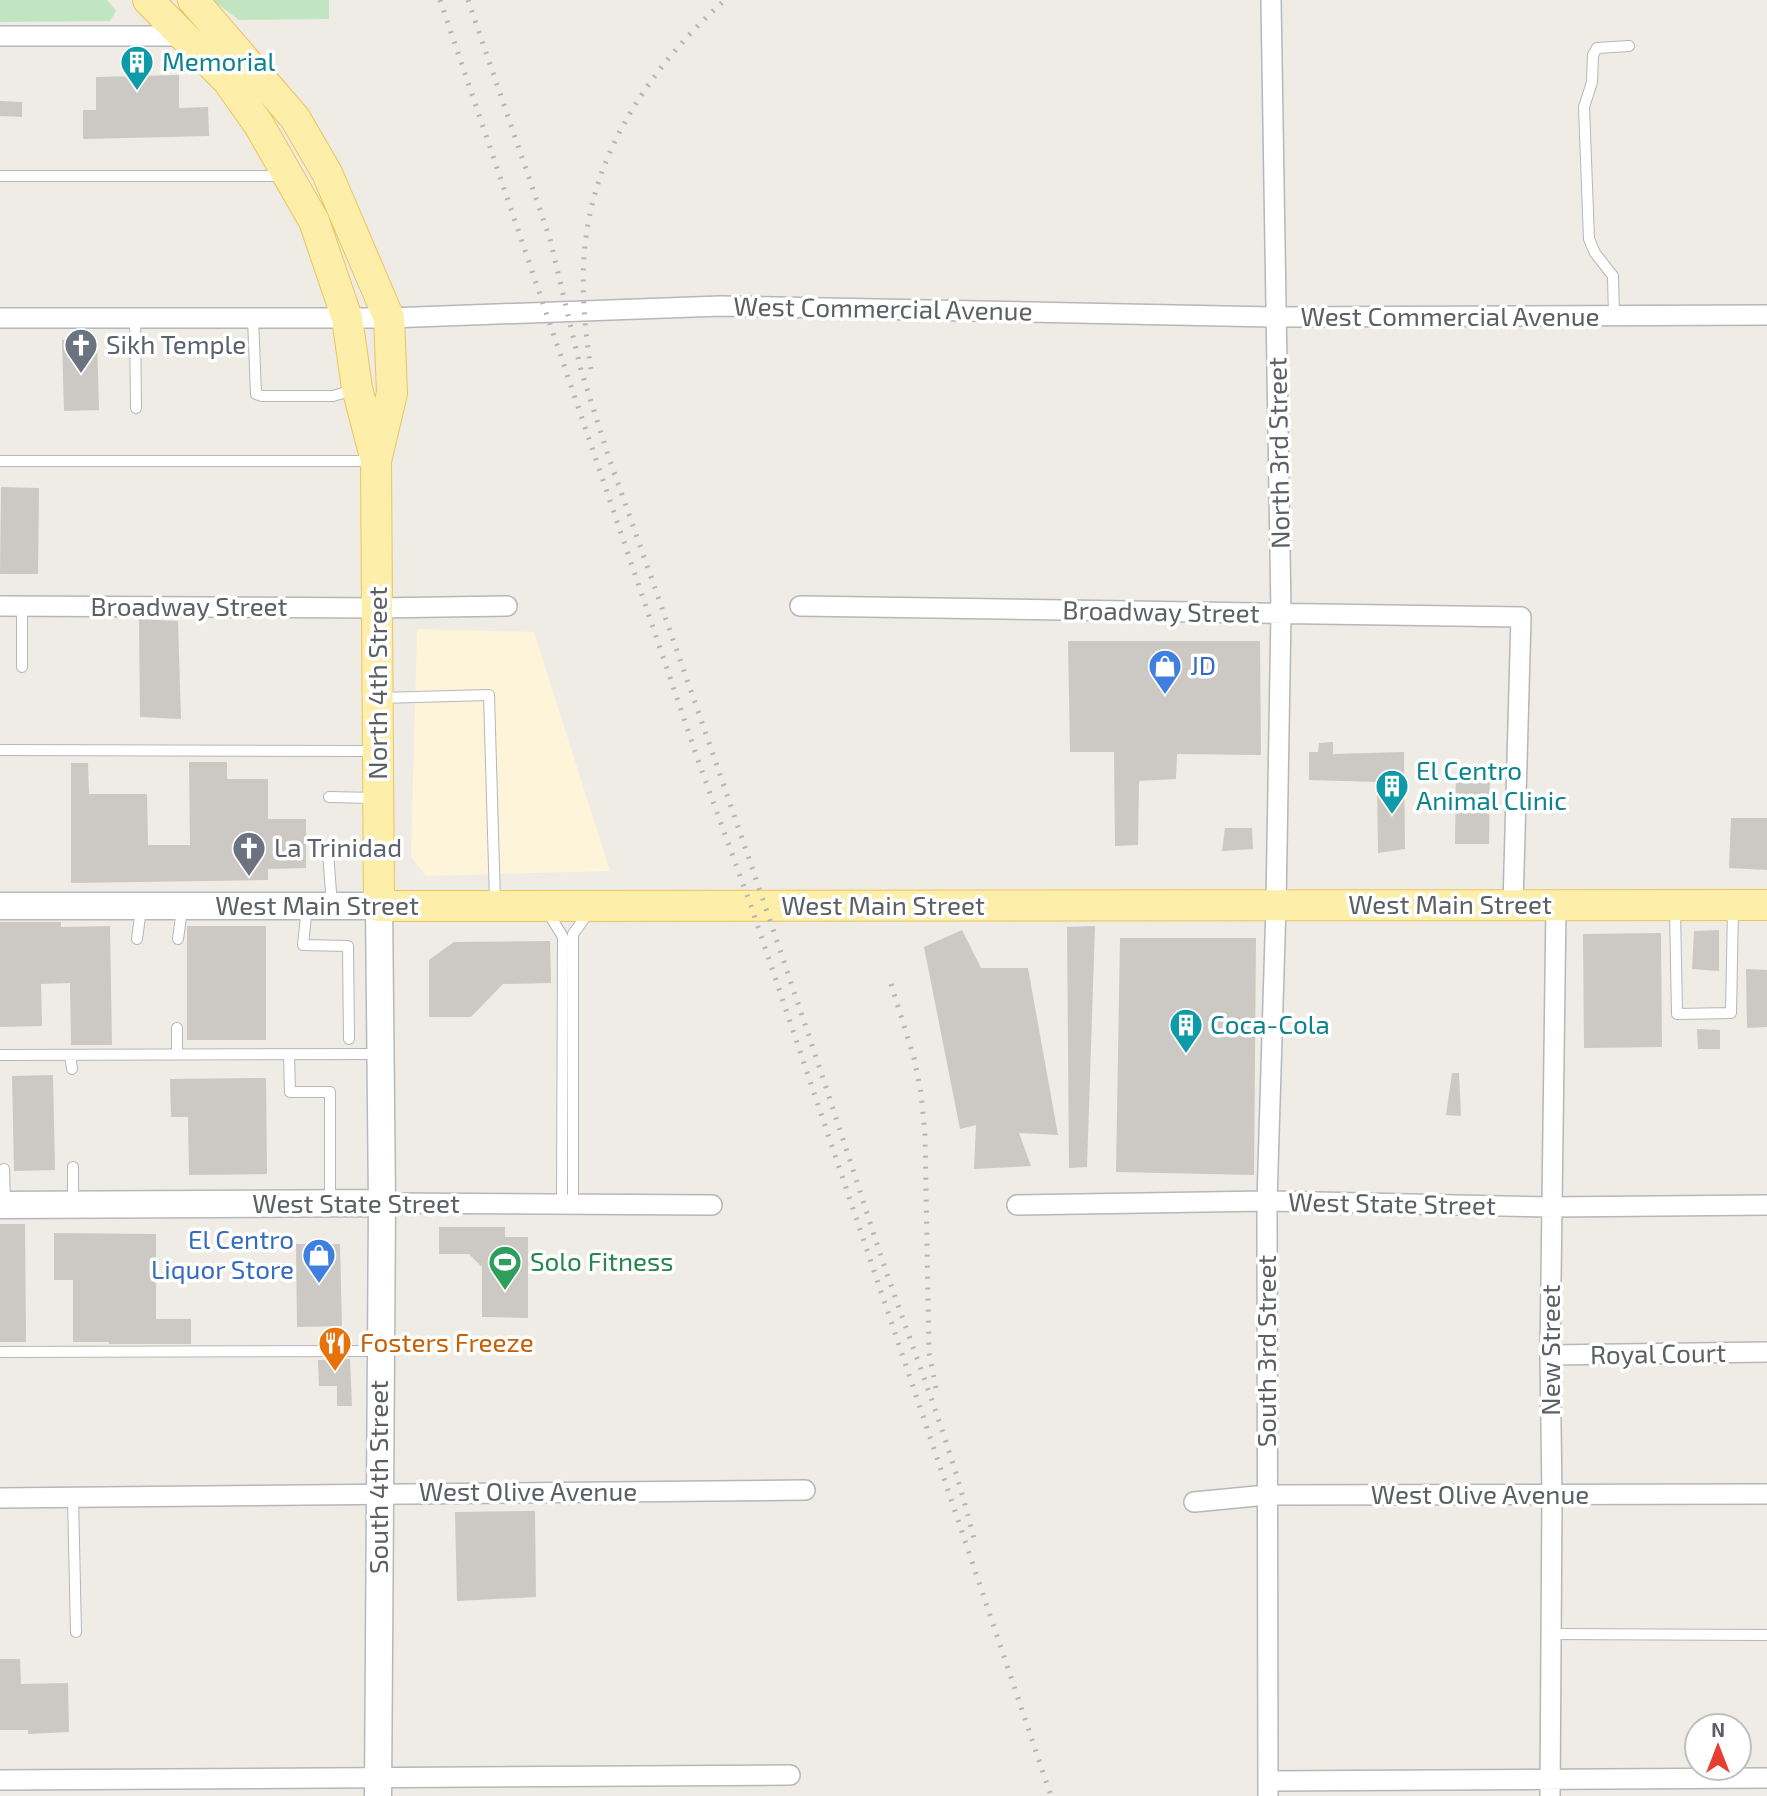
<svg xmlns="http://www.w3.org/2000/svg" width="1767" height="1796" font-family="'Exo 2',sans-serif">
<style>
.commercial{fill:#fdf4da}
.green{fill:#c1e5c1}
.building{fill:#ccc8c3}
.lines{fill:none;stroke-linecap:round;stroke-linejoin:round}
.lane-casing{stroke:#b4b7bb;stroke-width:12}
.street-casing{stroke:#b4b7bb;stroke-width:22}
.secondary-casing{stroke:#b5b9be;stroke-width:29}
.primary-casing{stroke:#eec35d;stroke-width:32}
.lane{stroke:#fff;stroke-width:10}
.street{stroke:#fff;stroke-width:19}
.secondary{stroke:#fff;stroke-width:26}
.primary{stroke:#fdeeaa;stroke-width:30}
.rail{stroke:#b4b5b5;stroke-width:5;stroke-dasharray:2 9;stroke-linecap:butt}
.labels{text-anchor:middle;stroke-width:7;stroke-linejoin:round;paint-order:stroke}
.culture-label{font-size:26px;fill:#0d838f;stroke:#fff;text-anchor:start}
.street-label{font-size:26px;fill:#5c6064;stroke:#fff}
.worship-label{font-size:26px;fill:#5b616d;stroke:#fff;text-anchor:start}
.shop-label{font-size:26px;fill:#366cbe;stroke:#fff;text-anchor:start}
.leisure-label{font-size:26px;fill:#27864d;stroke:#fff;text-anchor:start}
.food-label{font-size:26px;fill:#c56008;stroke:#fff;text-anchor:start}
</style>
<rect width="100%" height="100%" fill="#eeece4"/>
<!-- commercial -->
<path class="commercial" d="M417,629L534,632L610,871L426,876L411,857Z"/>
<!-- green -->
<path class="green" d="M0,0H107L116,11L110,21L0,22Z
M212,0H329V19L239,20Z"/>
<!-- building -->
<path class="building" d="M179,75V108L208,107L209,136L83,139V110H96V77Z
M0,101L22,102V117L0,116Z
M97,339L99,410L64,411L62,340Z
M1,487L39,488L38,574H0Z
M139,619L178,621L181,719L140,717Z
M1068,641H1260L1261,755L1177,754L1176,779L1139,781L1138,845L1115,846L1114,752H1070Z
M1333,742V754L1404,752L1405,849L1378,853L1377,782L1309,780V752H1318L1319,743Z
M189,762H227V779H268V819H306V868L268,869V880L71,883V763H88L89,794H147L148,845H190Z
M1456,772L1490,773L1489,844H1455Z
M1731,818H1767V870L1729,868Z
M1225,828H1252L1253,849L1222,851Z
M0,922H61V927L110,926L112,1045H71L70,983L41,984L42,1026L0,1027Z
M187,926H266V1040H187Z
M1095,926L1087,1167L1069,1168L1067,927Z
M962,930L981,968H1028L1058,1135L1019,1133L1031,1166L974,1169L976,1125L960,1129L924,947Z
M1719,930V971L1692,969L1694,931Z
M1661,933L1662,1047L1584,1048L1583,934Z
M1120,938H1256L1254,1175L1116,1172Z
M550,941L551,983L503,984L471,1017H429V960L454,942Z
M1746,969L1767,970V1027L1747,1028Z
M1697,1029L1720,1030V1049H1698Z
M1452,1073H1459L1461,1116L1446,1115Z
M53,1075L55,1170L14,1171L12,1076Z
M266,1078L267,1174L189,1175L188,1117H171L170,1079Z
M0,1224H25L26,1342H0Z
M439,1227H505V1237H528V1318L482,1317V1267L469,1254H439Z
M54,1233L156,1234V1319H191V1344H109V1342H73V1280H54Z
M296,1244H340L342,1326L297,1327Z
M350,1359L352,1406H337V1386H319L318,1360Z
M535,1511L536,1597L457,1601L455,1512Z
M0,1659H20L21,1684L68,1683L69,1732L28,1734V1730H0Z"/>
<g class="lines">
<defs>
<path id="lane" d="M0,176H283
M1614,316L1613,276L1595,253L1589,239L1584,107L1592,82L1593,55L1597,48L1629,46
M135,318L136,408
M253,318L256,394L262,396H333L353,390
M0,461H374
M22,607V667
M380,698L489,695L495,902
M0,750L374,751
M329,797L374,798
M328,852L332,906
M307,906L303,945L348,946L349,1039
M1675,909L1677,1014L1731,1013L1733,908
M547,911L563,937L562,1204
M137,939L141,909
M178,939L182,909
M177,1028V1054
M289,1054L290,1092H330V1203
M0,1055L377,1054
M70,1055L72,1069
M4,1169L5,1204
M573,1204V934L589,912
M73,1205V1167
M0,1352L380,1351
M73,1497L76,1632
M1551,1634L1767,1635"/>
<path id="street" d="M0,36H185
M0,318H389L720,306L1278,317L1767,315
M0,606L377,608L507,606
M800,606L1521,617L1513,905
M382,1203L712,1205
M1017,1205L1267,1201L1552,1207L1767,1205
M1550,1355L1767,1352
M0,1498L805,1490
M1194,1502L1267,1495L1767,1494
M0,1780L790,1775
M1268,1781L1767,1778
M1268,1796L1267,1201L1276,905L1281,613L1271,0
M1550,1796L1552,1496L1550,1355L1556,905"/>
<path id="secondary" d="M0,906H379L382,1203L378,1796
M0,1205L382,1203"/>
<path id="primary" d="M148,0L228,81L259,125L314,221L347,318L357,388L375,457
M193,0L295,118L327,173L389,318L392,393L376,461L379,906L1767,905"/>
</defs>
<!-- lane casing -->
<use href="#lane" class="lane-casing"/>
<!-- street casing -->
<use href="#street" class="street-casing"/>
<!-- secondary casing -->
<use href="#secondary" class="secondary-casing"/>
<!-- primary casing -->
<use href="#primary" class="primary-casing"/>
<!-- lane -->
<use href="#lane" class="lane"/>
<!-- street -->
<use href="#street" class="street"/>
<!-- secondary -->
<use href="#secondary" class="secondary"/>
<!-- primary -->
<use href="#primary" class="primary"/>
<!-- rail -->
<path class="rail" d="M440,0L699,763L751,906L1051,1796
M468,0L550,239L581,370L608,455C700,715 791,976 875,1238C908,1339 949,1436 974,1539
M591,369C583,319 579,264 590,214C607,131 662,56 725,0
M891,984L914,1058L921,1093L925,1135L929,1353L936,1388"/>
</g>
<!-- icons -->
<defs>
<symbol id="building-pin" viewBox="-11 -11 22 30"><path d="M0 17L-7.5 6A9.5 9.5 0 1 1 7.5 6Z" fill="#0f9aa8" stroke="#fff"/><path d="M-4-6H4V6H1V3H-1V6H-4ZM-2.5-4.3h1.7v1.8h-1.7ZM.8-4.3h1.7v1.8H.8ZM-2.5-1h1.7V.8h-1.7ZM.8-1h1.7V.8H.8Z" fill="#fff"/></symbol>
<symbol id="church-pin" viewBox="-11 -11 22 30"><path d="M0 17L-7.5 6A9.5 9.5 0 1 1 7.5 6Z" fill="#6b7280" stroke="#fff"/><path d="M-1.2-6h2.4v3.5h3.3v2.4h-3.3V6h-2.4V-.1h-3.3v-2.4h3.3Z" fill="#fff"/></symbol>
<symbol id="shop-pin" viewBox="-11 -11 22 30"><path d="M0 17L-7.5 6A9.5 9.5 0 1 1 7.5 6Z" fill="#3f7fe0" stroke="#fff"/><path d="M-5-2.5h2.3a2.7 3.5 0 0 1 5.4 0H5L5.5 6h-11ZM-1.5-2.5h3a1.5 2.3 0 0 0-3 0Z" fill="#fff"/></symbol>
<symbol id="stadium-pin" viewBox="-11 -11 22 30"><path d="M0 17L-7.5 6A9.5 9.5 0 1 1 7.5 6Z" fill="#2e9e5b" stroke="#fff"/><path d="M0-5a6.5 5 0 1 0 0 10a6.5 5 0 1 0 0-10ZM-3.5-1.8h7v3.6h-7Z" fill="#fff"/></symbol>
<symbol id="restaurant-pin" viewBox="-11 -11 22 30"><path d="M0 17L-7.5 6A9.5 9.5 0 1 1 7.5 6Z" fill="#e8710a" stroke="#fff"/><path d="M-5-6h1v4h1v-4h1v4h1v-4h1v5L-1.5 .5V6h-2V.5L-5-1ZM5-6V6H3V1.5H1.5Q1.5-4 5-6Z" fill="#fff"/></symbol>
</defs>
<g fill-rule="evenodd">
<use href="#building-pin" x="118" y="43" width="38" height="52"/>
<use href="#church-pin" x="62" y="326" width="38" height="52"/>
<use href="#shop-pin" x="1146" y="647" width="38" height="52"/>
<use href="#building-pin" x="1373" y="767" width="38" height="52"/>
<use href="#church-pin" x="230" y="829" width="38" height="52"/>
<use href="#building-pin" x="1167" y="1006" width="38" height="52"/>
<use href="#shop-pin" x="300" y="1236" width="38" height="52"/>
<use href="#stadium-pin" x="486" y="1243" width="38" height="52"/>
<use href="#restaurant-pin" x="316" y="1324" width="38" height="52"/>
</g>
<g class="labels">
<!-- culture labels -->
<g class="culture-label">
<text x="162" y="71">Memorial</text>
<text x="1416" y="780">El Centro<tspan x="1416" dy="30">Animal Clinic</tspan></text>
<text x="1210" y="1034">Coca-Cola</text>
</g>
<!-- street labels -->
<g class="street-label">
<text transform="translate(883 309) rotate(1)" y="9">West Commercial Avenue</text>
<text x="1450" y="326">West Commercial Avenue</text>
<text transform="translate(1279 453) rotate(-91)" y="9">North 3rd Street</text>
<text x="189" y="616">Broadway Street</text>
<text transform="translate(1161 612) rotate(1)" y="9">Broadway Street</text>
<text transform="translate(378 683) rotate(-90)" y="9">North 4th Street</text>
<text x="1450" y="914">West Main Street</text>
<text x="317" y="915">West Main Street</text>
<text x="883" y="915">West Main Street</text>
<text x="356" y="1213">West State Street</text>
<text transform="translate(1392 1204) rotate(1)" y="9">West State Street</text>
<text transform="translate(1551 1350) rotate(-90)" y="9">New Street</text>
<text transform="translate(1267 1351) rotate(-90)" y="9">South 3rd Street</text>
<text transform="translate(1658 1354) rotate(-1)" y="9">Royal Court</text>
<text transform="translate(379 1477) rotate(-90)" y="9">South 4th Street</text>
<text x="528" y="1501">West Olive Avenue</text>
<text x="1480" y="1504">West Olive Avenue</text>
</g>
<!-- worship labels -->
<g class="worship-label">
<text x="106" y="354">Sikh Temple</text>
<text x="274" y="857">La Trinidad</text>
</g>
<!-- shop labels -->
<g class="shop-label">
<text x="1190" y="675">JD</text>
<text x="294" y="1249" text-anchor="end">El Centro<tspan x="294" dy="30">Liquor Store</tspan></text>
</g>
<!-- leisure labels -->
<g class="leisure-label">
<text x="530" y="1271">Solo Fitness</text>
</g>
<!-- food labels -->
<g class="food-label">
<text x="360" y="1352">Fosters Freeze</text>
</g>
</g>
<!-- north arrow -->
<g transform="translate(1718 1747)"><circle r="33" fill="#ffffff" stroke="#bebfc1" stroke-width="2"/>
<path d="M0-5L12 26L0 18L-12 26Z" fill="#e53e33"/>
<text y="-10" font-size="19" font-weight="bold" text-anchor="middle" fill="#5c6064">N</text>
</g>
</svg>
